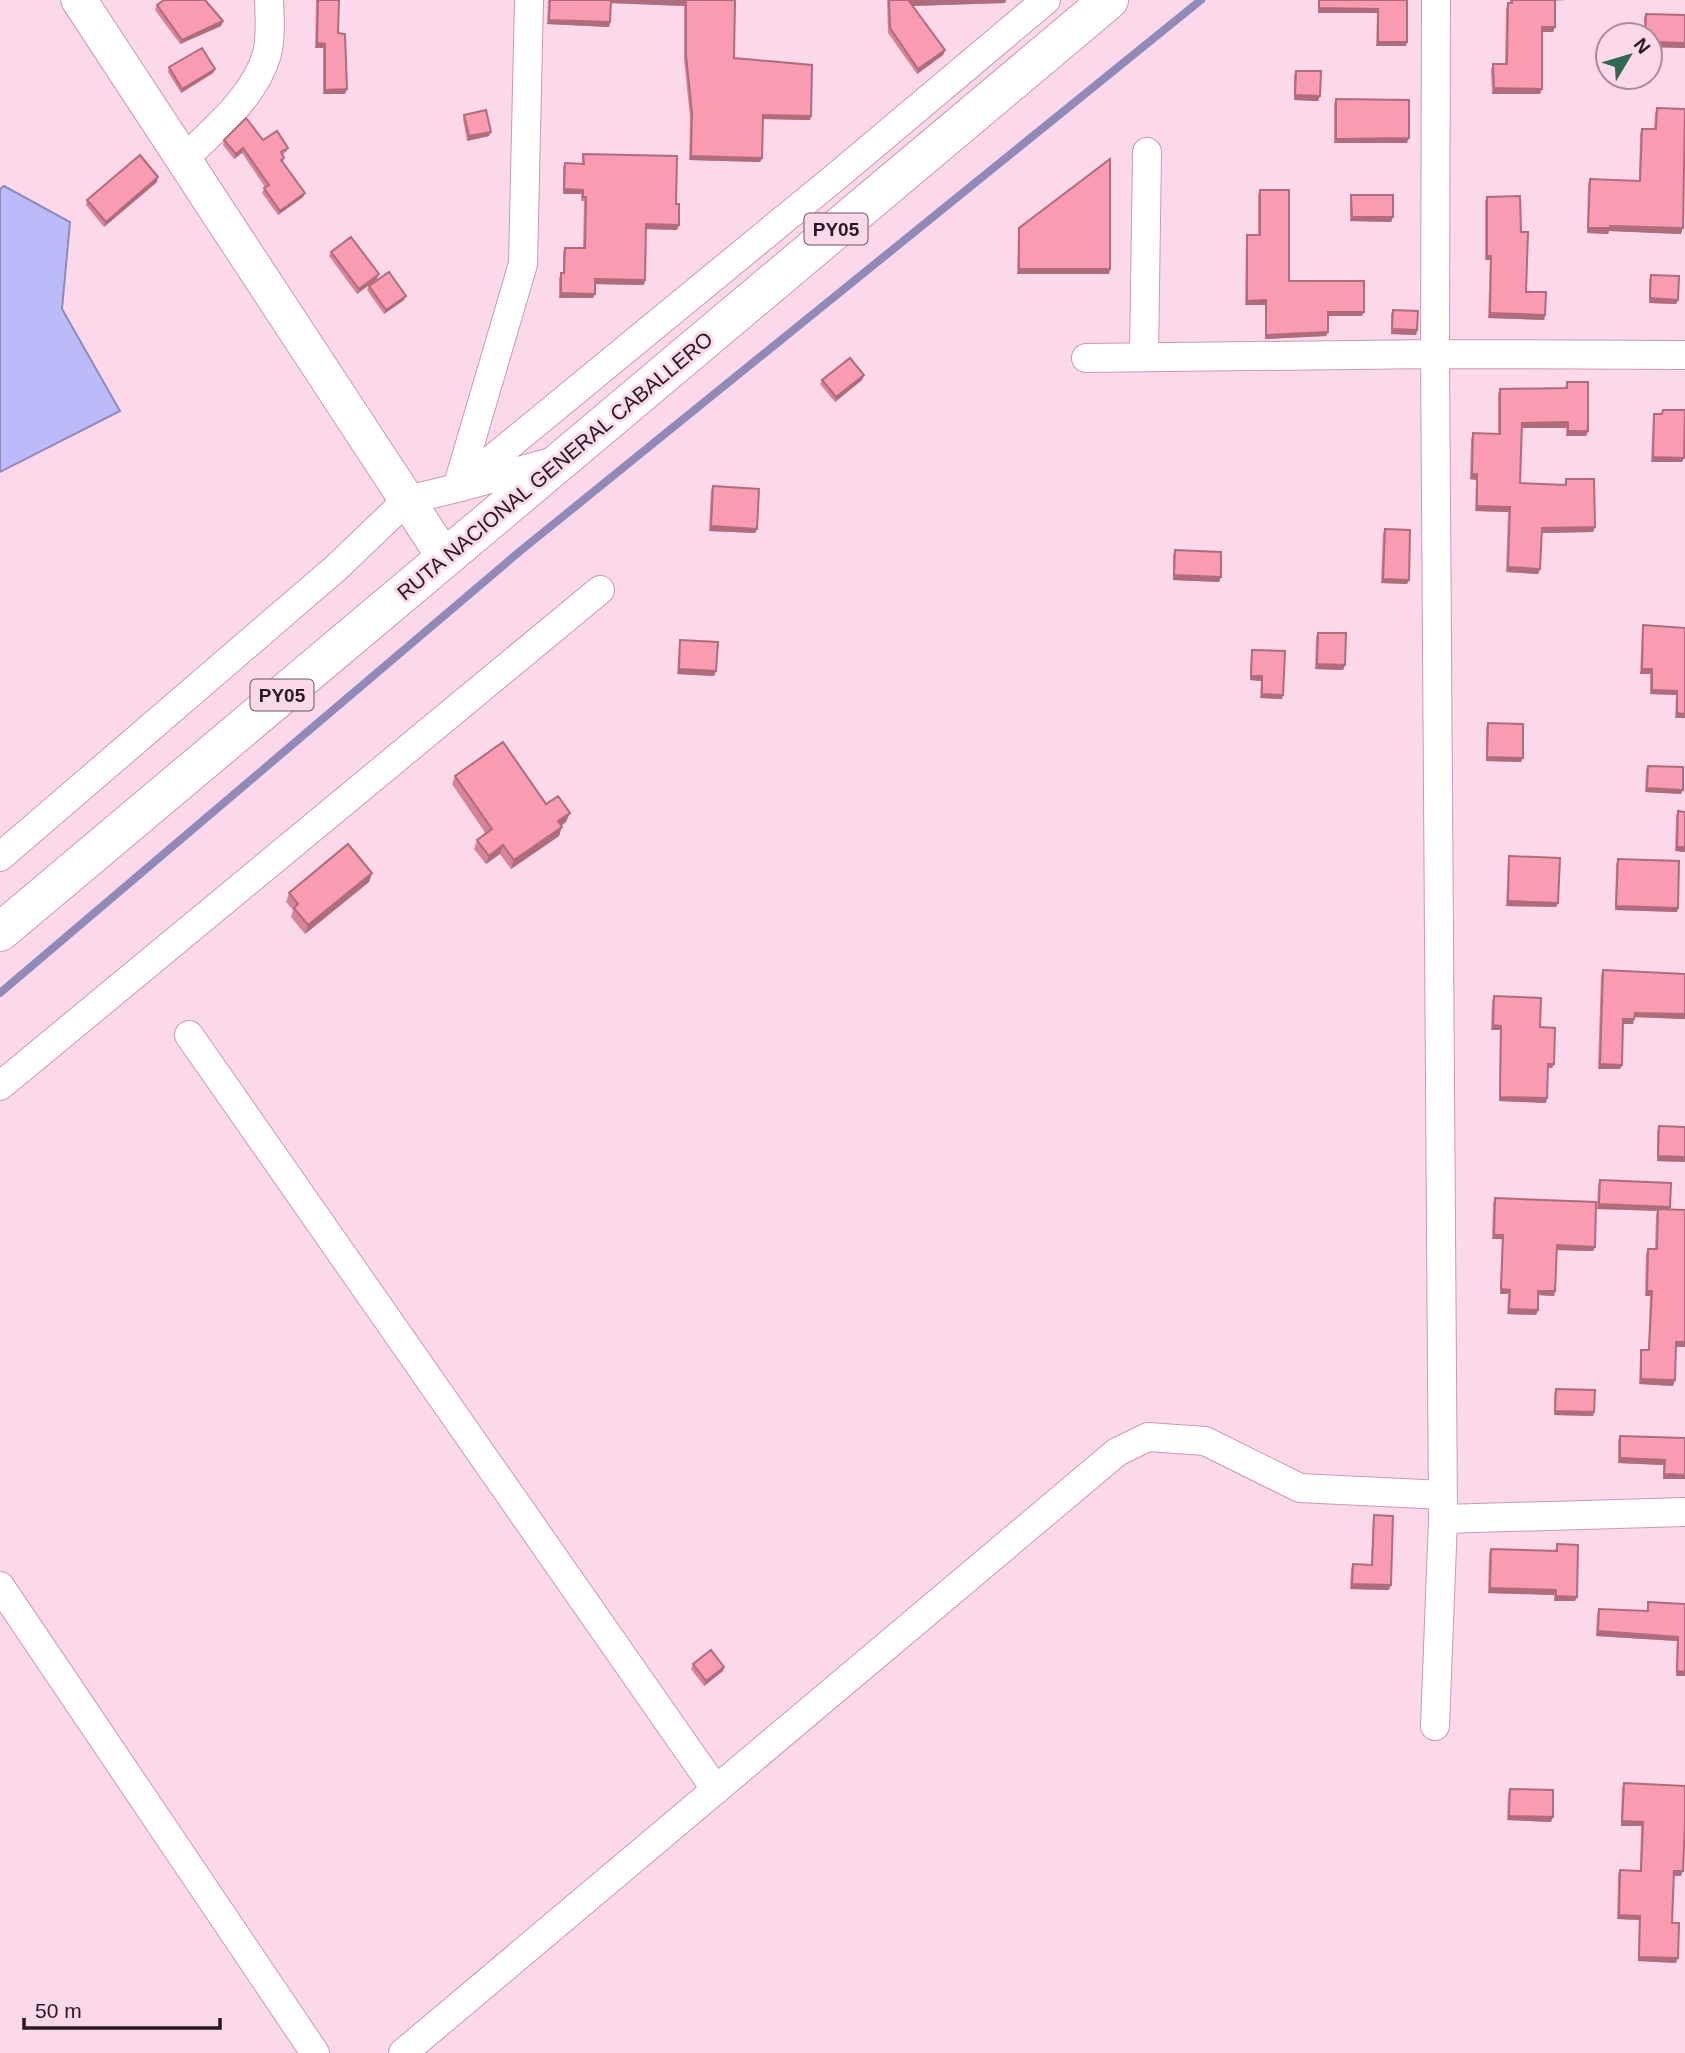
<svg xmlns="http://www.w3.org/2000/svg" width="1685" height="2053" font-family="Arial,sans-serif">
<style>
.water{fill:#bcbbf9;stroke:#908ab9;stroke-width:2}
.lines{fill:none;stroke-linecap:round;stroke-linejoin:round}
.stream{stroke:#908ab9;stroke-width:8}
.minor-casing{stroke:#cd98b5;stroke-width:30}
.tertiary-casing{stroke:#cd98b5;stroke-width:37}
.trunk-casing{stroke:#cd98b5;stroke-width:40}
.minor{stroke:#fff;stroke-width:28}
.tertiary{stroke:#fff;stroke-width:35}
.trunk{stroke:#fff;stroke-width:38}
.wall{fill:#d68598}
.shaded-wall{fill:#ae6c7c}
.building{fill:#f99bb1;stroke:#ae6c7c;stroke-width:2}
.labels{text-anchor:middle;stroke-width:6;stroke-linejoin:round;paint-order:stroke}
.shield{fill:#fbd9eb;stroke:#69525f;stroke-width:2}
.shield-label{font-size:19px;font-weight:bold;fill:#2b1823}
.street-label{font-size:21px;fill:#2b1823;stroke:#fbd9eb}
</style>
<rect width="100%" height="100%" fill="#fbd9eb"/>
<!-- water -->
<path class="water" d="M4,186L70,222L62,309L120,411L0,472V189Z"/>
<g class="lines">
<!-- stream -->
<path class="stream" d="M0,993L519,552L1201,0"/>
<defs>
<path id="minor" d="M529,0L523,264L457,488L555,461
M183,160C214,129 254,98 267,54C271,37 270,18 269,0
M1144,357L1147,152
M1086,358L1435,354L1685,355
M0,857L336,568L407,500L457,488L838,175L1046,0
M189,1035L716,1790
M0,1086L600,590
M1443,1519L1685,1512
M0,1586L315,2053
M1435,1726L1443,1519L1435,354L1436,0
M403,2053L1117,1452L1148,1437L1205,1441L1300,1488L1443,1495"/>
<path id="tertiary" d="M79,0L445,558"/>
<path id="trunk" d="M0,932L1109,0"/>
</defs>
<!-- minor casing -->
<use href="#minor" class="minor-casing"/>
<!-- tertiary casing -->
<use href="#tertiary" class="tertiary-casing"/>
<!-- trunk casing -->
<use href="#trunk" class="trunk-casing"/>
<!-- minor -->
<use href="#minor" class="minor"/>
<!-- tertiary -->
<use href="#tertiary" class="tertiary"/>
<!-- trunk -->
<use href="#trunk" class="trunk"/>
</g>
<!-- wall -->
<path class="wall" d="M316,0H339L338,33L345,94H323V48H315Z
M548,0H735L734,58L811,116L810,120L763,119L762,158L760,162L689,160L690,118L684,59V6L611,3L609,27L547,24Z
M887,0H1006L1005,3L913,6L945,50L943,55L917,74L888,33Z
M1318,0H1407L1406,46H1376L1377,13H1318Z
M1510,0H1566L1555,1V27L1553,32H1542L1540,94H1492L1491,70L1493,64H1505L1506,8L1508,3H1510Z
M157,5L223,21L221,26L180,44L155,10Z
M1646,14L1685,15V48L1650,47V35H1644V18Z
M169,67L215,69L213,73L181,93L168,72Z
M1296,71L1320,96L1318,101L1294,100V75Z
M1336,99L1407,143H1334V104Z
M1657,108L1685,148L1681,234L1609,231L1608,234L1587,233L1588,184L1590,179L1639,181L1640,134L1642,129H1654L1655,113Z
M464,115L489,136L467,141L463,119Z
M224,140H263L288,148L286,152L282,155L284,158L283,162L305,193L303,197L278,215L262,193L265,187L242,153L234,159L223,145Z
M583,154L676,204L677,230L646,229L644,285L595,284V294L593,298H559V278L561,273H563V252L565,248H583L584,201H581V194H563V167L565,163L582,164V158Z
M158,177L157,182L104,227L86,205L87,200Z
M1260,190L1289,281L1362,316H1328V332L1326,336L1265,339V305H1245L1246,239L1247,235H1258V195Z
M1351,195L1393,217L1391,222L1350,221V199Z
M1487,197L1521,232L1526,292L1545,315L1544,320L1488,318L1490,260H1485V201Z
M1019,228L1110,269L1109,274H1017L1018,233Z
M331,252L377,279L357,294L329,256Z
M1651,275L1678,300L1676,304L1649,303V279Z
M369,286L404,300L384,314L367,290Z
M1393,310L1417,330L1416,335L1391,334V314Z
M864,375L862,380L835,402L820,384L822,380Z
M1567,382L1588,431L1586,436H1566V428H1522L1520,483L1564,485L1566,479L1595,527L1593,532L1541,533L1540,569L1538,574L1506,572L1508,512L1475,511L1476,480L1470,479L1471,439L1473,433L1498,434V394L1500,389L1565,388Z
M1663,410L1682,462H1651L1653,418L1654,414H1661Z
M713,486L757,529L755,533L709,531L711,490Z
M1385,529L1409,580L1407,584L1381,583L1383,533Z
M1175,550L1221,577L1219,582L1173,580V555Z
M1643,625L1685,628V718H1675L1676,695L1650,694V674H1640L1642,629Z
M1318,633L1345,665L1343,670L1315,669L1316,637Z
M680,640L716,671L714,676L677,674L679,645Z
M1252,650L1282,699L1260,698L1261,681L1250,680L1251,654Z
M1488,723L1521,762L1486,761V728Z
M1648,766L1683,790L1681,794L1645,792L1646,770Z
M455,776L546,804L566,822L561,826L559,836L511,869L500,854L486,864L474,849L477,840L486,834L452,784Z
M1678,811L1685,812V852L1675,851L1676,816Z
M1509,856L1556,907L1506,906L1508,860Z
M1618,859L1677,912L1615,910L1616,864Z
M372,873L369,882L305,934L291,917L293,910L286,902L289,893Z
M1603,970L1685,974V1019L1634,1017L1633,1024H1623L1622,1065L1620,1069H1598L1601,975Z
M1494,996L1540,1027L1554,1064L1552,1068H1548L1546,1103L1499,1101L1500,1030H1491L1492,1001Z
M1659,1126L1685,1127V1162L1657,1161V1131Z
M1600,1180L1670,1207L1669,1210H1685V1347H1676L1675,1380L1673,1386L1639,1384L1640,1355L1641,1350H1648L1650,1296H1645L1646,1254L1648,1249H1655L1656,1215L1657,1211L1597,1209L1598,1185Z
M1495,1198L1595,1247L1593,1251L1557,1250L1555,1291L1554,1296L1538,1295V1310L1536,1315L1507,1314L1508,1294H1500L1502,1239H1492L1493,1203Z
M1556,1389L1594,1412L1593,1416L1554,1415V1394Z
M1620,1436L1685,1438V1479H1663V1465L1618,1463V1440Z
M1374,1515L1389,1590L1350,1589L1351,1569L1353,1564L1371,1565L1373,1520Z
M1557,1544L1575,1601H1554V1595L1488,1593L1489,1553L1491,1549L1555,1551Z
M1648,1602L1685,1604V1676H1676L1677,1641L1596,1636L1597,1614L1599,1609L1647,1611Z
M693,1664L724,1667L723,1671L704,1686L691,1669Z
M1624,1783L1685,1786V1828L1681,1876H1673L1672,1923L1676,1963L1638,1961L1639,1920L1617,1919L1618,1874L1620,1870L1640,1871L1641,1826H1621L1622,1788Z
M1510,1789L1551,1822L1507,1820L1508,1793Z"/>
<!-- shaded-wall -->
<path class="shaded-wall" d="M610,0H652L686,1L684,6L609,3Z
M941,0H1006L1005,3L908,6L909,1Z
M1319,8L1378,9L1377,13H1318Z
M549,20L610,22L609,27L547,24Z
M223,21L221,26L180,44L182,40Z
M1542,27H1555L1553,32H1540Z
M1378,42H1407L1406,46H1376Z
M1650,42L1685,43V48L1650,47Z
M317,43L325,44L323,48H315Z
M945,50L943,55L917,74L918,69Z
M215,69L213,73L181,93L182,89Z
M1494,88L1542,89L1540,94H1492Z
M347,89L345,94H323L325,90Z
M1295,95L1320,96L1318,101L1294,100Z
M763,115L811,116L810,120L761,119Z
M491,132L489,136L467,141L469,136Z
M1409,138L1407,143H1334L1336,139Z
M243,148L242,153L234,159L236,154Z
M691,156L762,158L760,162L689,160Z
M158,177L157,182L104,227L106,222Z
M564,189L583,190L581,194H563Z
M305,193L303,197L278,215L280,211Z
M1352,217H1393L1391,222L1350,221Z
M646,224L679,225L677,230L645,229Z
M1610,226L1683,228L1681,234L1609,231L1608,234L1587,233L1588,228Z
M1487,256H1491L1490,260H1485Z
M1019,269H1110L1109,274H1017Z
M379,274L377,279L357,294L359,289Z
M595,279L645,280L644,285L593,284Z
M561,293L595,294L593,298H559Z
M406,296L404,300L384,314L386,310Z
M1650,298L1678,300L1676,304L1649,303Z
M1266,300L1265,305H1245L1247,301Z
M1328,312H1364L1362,316H1326Z
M1490,313L1545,315L1544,320L1488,318Z
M1392,329L1417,330L1416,335L1391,334Z
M1328,332L1326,336L1265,339L1266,335Z
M864,375L862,380L835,402L836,397Z
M1568,422L1566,428H1520L1522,423Z
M1568,431H1588L1586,436H1566Z
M1653,457L1684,458L1682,462H1651Z
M1472,474H1477L1476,480L1470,479Z
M1477,506L1510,507L1508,512L1475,511Z
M711,526L757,529L755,533L709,531Z
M1595,527L1593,532L1540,533L1542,528Z
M1508,567L1540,569L1538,574L1506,572Z
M1174,575L1221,577L1219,582L1173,580Z
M1383,579L1409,580L1407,584L1381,583Z
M1317,664L1345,665L1343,670L1315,669Z
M679,669L716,671L714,676L677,674Z
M1642,669H1652L1650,674H1640Z
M1251,676H1262L1261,681L1250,680Z
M1652,690L1677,691L1676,695L1650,694Z
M1262,694L1283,695L1282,699L1260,698Z
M1677,713L1685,714V718H1675Z
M1487,757L1523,758L1521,762L1486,761Z
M1647,788L1683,790L1681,794L1645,792Z
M570,813L566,822L555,830L558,821Z
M562,827L559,836L511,869L514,860Z
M503,845L500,854L486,864L489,856Z
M1677,847H1685V852L1675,851Z
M372,873L369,882L305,934L308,925Z
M1508,901L1558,903L1556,907L1506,906Z
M1616,906L1678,908L1677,912L1615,910Z
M1635,1013L1685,1014V1019L1633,1017Z
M1623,1019H1634L1633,1024H1622Z
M1493,1025L1501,1026L1500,1030H1491Z
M1548,1064H1554L1552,1068H1547Z
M1600,1064L1622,1065L1620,1069H1598Z
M1500,1097L1547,1098L1546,1103L1499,1101Z
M1658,1156L1685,1157V1162L1657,1161Z
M1599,1204L1670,1207L1668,1211L1597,1209Z
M1494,1235H1503L1502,1239H1492Z
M1557,1245L1595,1247L1593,1251L1555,1250Z
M1501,1289L1510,1290L1508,1294H1500Z
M1538,1291H1555L1554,1296L1537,1295Z
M1647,1291H1652L1650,1296H1645Z
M1509,1309L1538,1310L1536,1315L1507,1314Z
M1676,1342H1685V1347H1674Z
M1641,1379L1675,1380L1673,1386L1639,1384Z
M1555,1411L1594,1412L1593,1416L1554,1415Z
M1620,1458L1665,1460L1663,1465L1618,1463Z
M1664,1474L1685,1475V1479H1663Z
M1352,1584L1391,1585L1389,1590L1350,1589Z
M1490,1588L1556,1590L1554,1595L1488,1593Z
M1556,1596L1577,1597L1575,1601H1554Z
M1598,1631L1678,1637L1677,1641L1596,1636Z
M724,1667L723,1671L704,1686L706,1681Z
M1677,1671L1685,1672V1676H1676Z
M1509,1816L1553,1817L1551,1822L1507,1820Z
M1622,1821L1643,1822L1641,1826H1621Z
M1674,1871H1683L1681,1876L1672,1875Z
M1619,1915L1640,1916L1639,1920L1617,1919Z
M1639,1957L1678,1958L1676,1963L1638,1961Z"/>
<!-- building -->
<path class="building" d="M164,0H205L223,21L182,40L157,5Z
M318,0H339L338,33L345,34L347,89L325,90V44L317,43Z
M550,0H611L610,22L549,20Z
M652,0H735L734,58L812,65L811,116L763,115L762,158L691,156L692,113L686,55V1Z
M889,0H941L909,1L945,50L918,69L890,28Z
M1319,0H1407V42H1378V9L1319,8Z
M1512,0H1555V27H1542V89L1494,88L1493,64H1507L1508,3H1512Z
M1646,14L1685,15V43L1650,42V35H1645Z
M202,48L215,69L182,89L169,67Z
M1296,71H1321L1320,96L1295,95Z
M1336,99L1409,100V138L1336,139Z
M1657,108L1685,109L1683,228L1610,226V228H1588L1590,179L1640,181L1642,129H1656Z
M486,110L491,132L469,136L464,115Z
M246,118L263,140L277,131L288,148L281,152L284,158L281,160L305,193L280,211L264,188L269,185L243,148L236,154L224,140Z
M583,154L677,156L676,204H679V225L646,224L645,280L595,279V294L561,293V273H564L565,248H585L586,197H583V190L564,189L565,163L584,164Z
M140,155L158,177L106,222L87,200Z
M1110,159V269H1019V228Z
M1260,190H1289V281H1364V312H1328V332L1266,335V300L1247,301V235H1260Z
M1351,195H1393V217H1352Z
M1520,196L1521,232H1528L1526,292H1546L1545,315L1490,313L1491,256H1487V197Z
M351,237L379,274L359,289L331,252Z
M389,272L406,296L386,310L369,286Z
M1651,275L1679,276L1678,300L1650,298Z
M1393,310L1418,311L1417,330L1392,329Z
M850,358L864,375L836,397L822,380Z
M1567,382H1588V431H1568V422L1522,423L1520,483L1566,485V479H1594L1595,527L1542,528L1540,569L1508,567L1510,507L1477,506V474H1472L1473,433L1500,434V389L1567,388Z
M1663,410H1685L1684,458L1653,457L1654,414H1662Z
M713,486L759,489L757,529L711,526Z
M1385,529L1410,530L1409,580L1383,579Z
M1175,550L1221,552V577L1174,575Z
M1643,625L1685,628V714L1677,713V691L1652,690V669H1642Z
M1318,633H1346L1345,665L1317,664Z
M680,640L718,642L716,671L679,669Z
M1252,650L1285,651L1283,695L1262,694V676H1251Z
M1488,723L1523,724V758L1487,757Z
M503,742L546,804L558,796L570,813L558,821L562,827L514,860L503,845L489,856L477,840L492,829L455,776Z
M1648,766L1683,767V790L1647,788Z
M1678,811L1685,812V847H1677Z
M348,844L372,873L308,925L294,908L298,904L289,893Z
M1509,856L1560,858L1558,903L1508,901Z
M1618,859L1679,861L1678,908L1616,906Z
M1603,970L1685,974V1014L1635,1013L1634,1019H1623L1622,1065L1600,1064Z
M1494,996L1541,998L1540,1027L1555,1028L1554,1064H1548L1547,1098L1500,1097L1501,1026L1493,1025Z
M1659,1126L1685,1127V1157L1658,1156Z
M1600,1180L1671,1183L1670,1207L1599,1204Z
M1495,1198L1596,1202L1595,1247L1557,1245L1555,1291H1538V1310L1509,1309L1510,1290L1501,1289L1503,1235H1494Z
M1658,1209L1685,1210V1342H1676L1675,1380L1641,1379V1350H1649L1652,1291H1647L1648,1249H1657Z
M1556,1389L1595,1390L1594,1412L1555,1411Z
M1620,1436L1685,1438V1475L1664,1474L1665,1460L1620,1458Z
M1374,1515L1393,1516L1391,1585L1352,1584L1353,1564L1372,1565Z
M1557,1544L1578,1545L1577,1597L1556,1596V1590L1490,1588L1491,1549L1557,1551Z
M1648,1602L1685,1604V1672L1677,1671L1678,1637L1598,1631L1599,1609L1648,1611Z
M711,1650L724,1667L706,1681L693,1664Z
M1624,1783L1685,1786V1823L1683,1871H1674L1672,1923H1679L1678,1958L1639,1957L1640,1916L1619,1915L1620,1870L1641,1871L1643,1822L1622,1821Z
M1510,1789L1553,1790V1817L1509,1816Z"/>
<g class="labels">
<!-- shield labels -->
<g class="shield">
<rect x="804.5" y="213.5" width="63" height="31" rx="5"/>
<rect x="250.5" y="679.5" width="63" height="31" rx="5"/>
</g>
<g class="shield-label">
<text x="836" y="236">PY05</text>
<text x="282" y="702">PY05</text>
</g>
<!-- street labels -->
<g class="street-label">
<text transform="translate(555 466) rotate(-40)" y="7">RUTA NACIONAL GENERAL CABALLERO</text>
</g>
</g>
<!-- north arrow -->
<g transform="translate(1629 56) rotate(52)"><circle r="33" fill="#fbd9eb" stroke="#a88c9b" stroke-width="2"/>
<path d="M0-5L12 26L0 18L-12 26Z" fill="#2f6952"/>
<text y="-10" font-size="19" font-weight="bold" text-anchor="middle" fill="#2b1823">N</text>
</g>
<!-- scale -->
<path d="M24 2018v10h196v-10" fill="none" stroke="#2b1823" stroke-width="3.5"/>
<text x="35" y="2018" font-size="21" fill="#2b1823" stroke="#fbd9eb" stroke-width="5" paint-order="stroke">50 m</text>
</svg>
